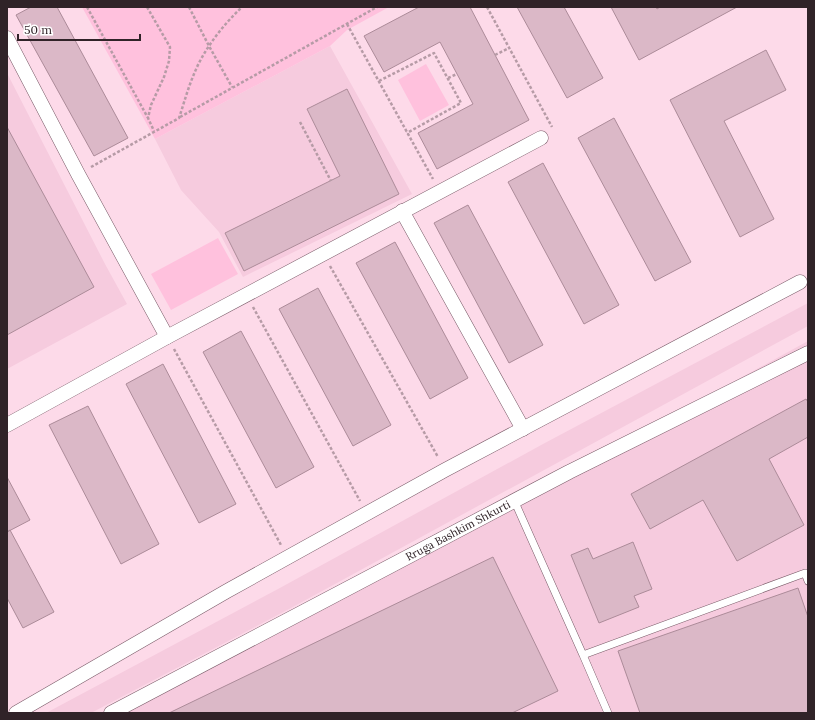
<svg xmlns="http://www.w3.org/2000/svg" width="815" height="720" font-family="Lora,serif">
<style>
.built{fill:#f6cbde}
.green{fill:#ffc1dd}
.building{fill:#dbb8c7;stroke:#ac8b99}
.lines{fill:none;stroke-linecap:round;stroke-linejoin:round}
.lane-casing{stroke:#795b68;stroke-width:8}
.street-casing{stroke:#795b68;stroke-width:15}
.path{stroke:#b69ba6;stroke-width:2.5;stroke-dasharray:3 2;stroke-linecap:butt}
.lane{stroke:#fff;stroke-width:7}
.street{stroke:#fff;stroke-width:14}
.labels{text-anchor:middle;stroke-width:3;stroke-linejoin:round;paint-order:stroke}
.street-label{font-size:11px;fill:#302328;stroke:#fff}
</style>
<rect width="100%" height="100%" fill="#fddae9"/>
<!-- built -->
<path class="built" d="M330,46L412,194L243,277L219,232L181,190L155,139Z
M7,73L105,264L127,304L7,369Z
M808,303V326L291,608L91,713H46L278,589L543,444Z
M808,341V713H111L569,472Z"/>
<!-- green -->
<path class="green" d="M82,7H389L347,30L330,46L155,139Z
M426,64L449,105L420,121L398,80Z
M218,238L238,274L171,310L151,274Z"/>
<!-- building -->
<path class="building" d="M31,7H57L128,138L94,156L16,15Z
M419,7H470L529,120L437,169L418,133L473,104L440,42L384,72L364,36Z
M517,7H564L603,78L567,98Z
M611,7H656L657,9L660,7H737L639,60Z
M766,50L786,90L724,121L774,219L740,237L670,100Z
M347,89L399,194L244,271L225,233L340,176L307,109Z
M614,118L691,262L655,281L578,138Z
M7,127L94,287L7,335Z
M543,163L619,305L584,324L508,182Z
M468,205L543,345L509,363L434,223Z
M395,242L468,378L430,399L356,263Z
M318,288L391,425L353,446L279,309Z
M241,331L314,467L276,488L203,352Z
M163,364L236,504L199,523L126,384Z
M806,399L808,402V437L769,459L804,525L737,561L703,500L650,529L631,494Z
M88,406L159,544L121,564L49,425Z
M7,477L30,520L7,532Z
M10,530L54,612L23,628L7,598V532Z
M633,542L652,589L634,596L639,607L599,623L571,555L588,548L593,559Z
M493,557L558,691L512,713H169Z
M798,588L808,617V713H640L618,651Z"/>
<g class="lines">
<defs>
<path id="lane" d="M514,500L583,655
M608,713L583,655L805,573L808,581"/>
<g id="street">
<path d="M7,38L78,174L167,337"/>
<path d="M402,211L523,429"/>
<path d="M7,425L167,337L541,138"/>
<path d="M16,713L227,591L445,470L800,282"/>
<path id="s1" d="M111,713L569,472L808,353"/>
</g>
</defs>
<!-- lane casing -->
<use href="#lane" class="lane-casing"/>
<!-- street casing -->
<use href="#street" class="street-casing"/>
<!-- path -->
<path class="path" d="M87,7L148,118
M147,7L170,47L169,61L164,77L151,105L148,118L154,131
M189,7L209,46L232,87
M487,7L552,127
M347,24L433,179
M495,55L509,48
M448,78L457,74
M379,81L434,53L461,103L407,133
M180,117L377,7
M300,122L331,181
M91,167L179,118C184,103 188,88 194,74C204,49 223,25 242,7
M330,266L438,457
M253,307L360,501
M174,349L281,545"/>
<!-- lane -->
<use href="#lane" class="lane"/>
<!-- street -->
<use href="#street" class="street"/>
</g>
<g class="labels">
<!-- street labels -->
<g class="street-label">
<text dy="4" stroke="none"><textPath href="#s1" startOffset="392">Rruga Bashkim Shkurti</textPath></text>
</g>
</g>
<!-- border -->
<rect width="815" height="720" fill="none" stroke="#302328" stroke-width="16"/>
<!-- scale -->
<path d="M18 34v6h122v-6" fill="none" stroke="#302328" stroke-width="2"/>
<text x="24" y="34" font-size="12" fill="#302328" stroke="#ffffff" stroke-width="3" paint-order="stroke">50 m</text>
</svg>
